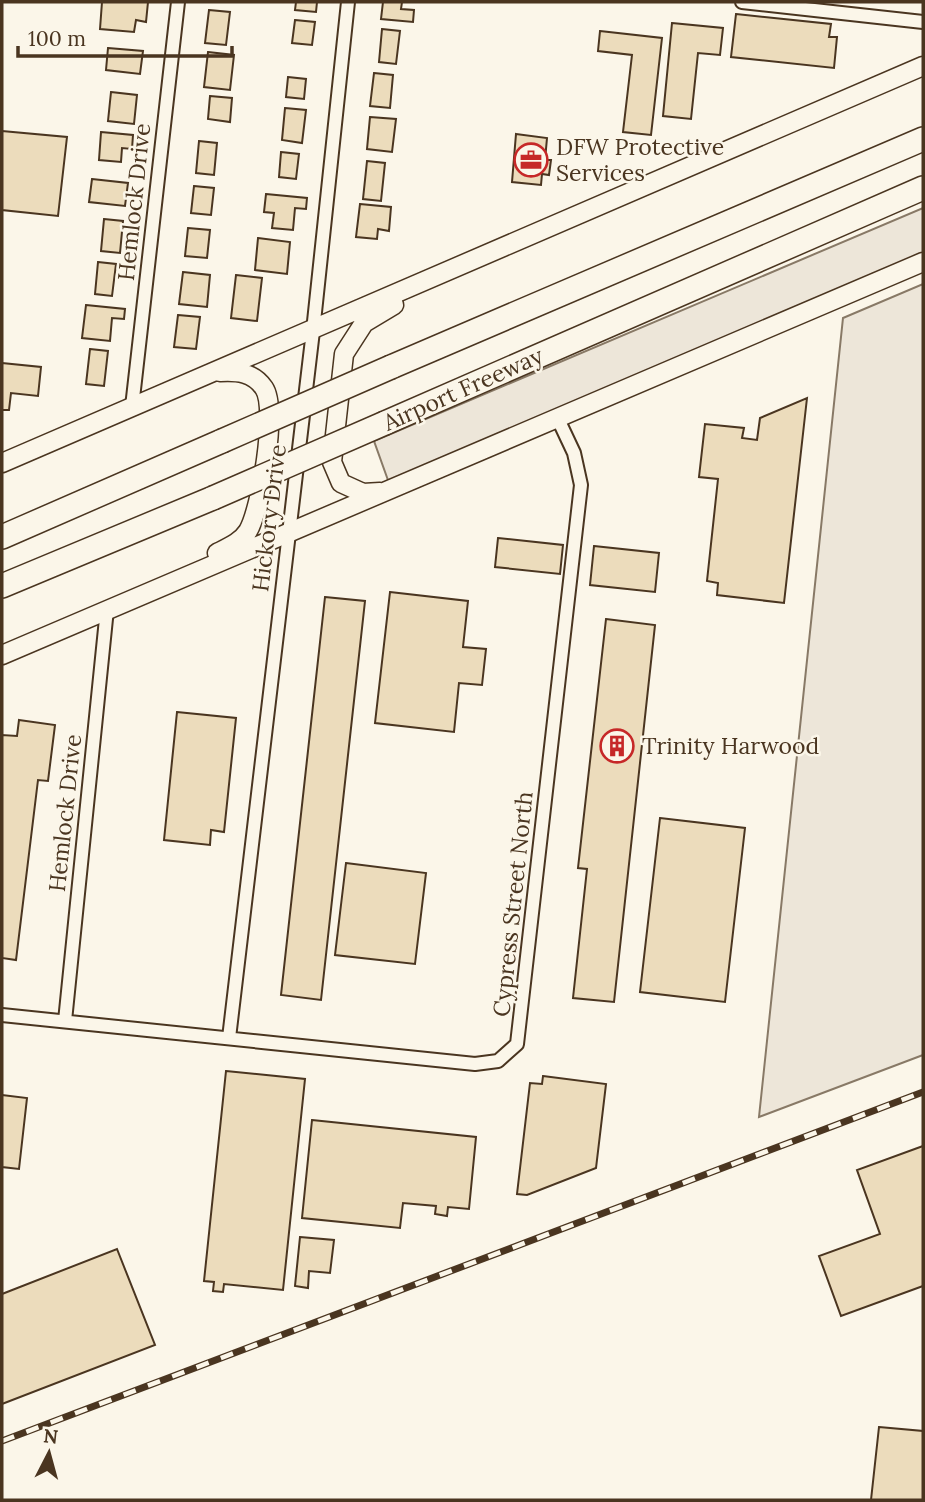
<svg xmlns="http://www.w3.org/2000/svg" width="925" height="1502" font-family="Lora,serif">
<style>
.green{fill:#ede6d9;stroke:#887966;stroke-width:2}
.building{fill:#ecdcbc;stroke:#4a3520;stroke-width:2}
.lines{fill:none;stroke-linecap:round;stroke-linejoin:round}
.minor-casing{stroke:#4a3520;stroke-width:16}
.secondary-casing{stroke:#4a3520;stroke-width:21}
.motorway-casing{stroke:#4a3520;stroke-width:26}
.minor{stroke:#fbf6e9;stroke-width:12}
.secondary{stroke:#fbf6e9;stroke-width:18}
.motorway{stroke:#fbf6e9;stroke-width:23}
.rail-casing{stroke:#4a3520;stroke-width:7}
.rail{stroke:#fbf6e9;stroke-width:4.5;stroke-dasharray:13;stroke-linecap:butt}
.motorway-bridge-casing{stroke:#4a3520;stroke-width:26;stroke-linecap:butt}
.motorway-bridge{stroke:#fbf6e9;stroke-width:23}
.labels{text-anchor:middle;stroke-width:5;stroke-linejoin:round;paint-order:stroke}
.poi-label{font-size:23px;fill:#4a3520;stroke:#fbf6e9;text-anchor:start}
.street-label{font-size:23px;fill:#4a3520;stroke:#fbf6e9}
</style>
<rect width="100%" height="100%" fill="#fbf6e9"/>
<!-- green -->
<path class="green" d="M923,208V253L389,483L374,441Z
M923,284V1055L759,1117L843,318Z"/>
<!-- building -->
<path class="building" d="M102,2H148L146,22L136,20L134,32L100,29Z
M296,2H317L316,12L295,10Z
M383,2H402L401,9L414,10L413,22L381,19Z
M209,10L230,12L226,45L205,43Z
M736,14L831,24L829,37H837L834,68L731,57Z
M295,20L315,22L312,45L292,43Z
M672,23L723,28L720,55L698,53L691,119L663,116Z
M382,29L400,31L396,64L379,62Z
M600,31L662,38L651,135L623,132L632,55L598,51Z
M108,48L143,51L140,74L106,70Z
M208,52L234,55L230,90L204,87Z
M374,73L393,75L390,108L370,106Z
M288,77L306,79L304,99L286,97Z
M111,92L137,95L134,124L108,121Z
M210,96L232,98L230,122L208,119Z
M285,108L306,110L302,143L282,140Z
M370,117L396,119L392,152L367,149Z
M2,131L67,137L58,216L2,210Z
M101,132L133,135L132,149L122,148L121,162L99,160Z
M516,134L547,138L545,160H551L549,175L542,174L541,185L512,182Z
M199,141L217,143L214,175L196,173Z
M281,152L299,154L296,179L279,177Z
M367,161L385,163L381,201L363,199Z
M92,179L128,183L125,206L89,202Z
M194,186L214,188L211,215L191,213Z
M266,194L307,198L306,209L295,208L293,230L272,228L274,213L264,212Z
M360,204L391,207L389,231L378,229L377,239L356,237Z
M104,219L123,221L120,253L101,251Z
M188,228L210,230L207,258L185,256Z
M258,238L290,242L287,274L255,270Z
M98,262L116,264L112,296L95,294Z
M183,272L210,275L207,307L179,304Z
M236,275L262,278L257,321L231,318Z
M86,305L125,309L124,319L112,318L110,341L82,338Z
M178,315L200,317L196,349L174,347Z
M90,349L108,351L104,386L86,384Z
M2,363L41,367L38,396L11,393L9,410H2Z
M807,398L784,603L717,595L718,583L707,581L718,479L699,477L705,424L744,428L742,438L757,440L760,418Z
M498,538L563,545L560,574L495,567Z
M594,546L659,553L655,592L590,585Z
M390,592L468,601L463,647L486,649L482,685L459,683L454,732L375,723Z
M325,597L365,601L321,1000L281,995Z
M606,619L655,625L614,1002L573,998L587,869L578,868Z
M177,712L236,718L224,832L211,830L210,845L164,840Z
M19,720L55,725L48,781L38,780L16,960L2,958V735L17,736Z
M660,818L745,828L725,1002L640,992Z
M346,863L426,873L415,964L335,955Z
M226,1071L305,1079L283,1290L224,1284L223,1292L213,1291L214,1282L204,1281Z
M543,1076L606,1084L596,1168L527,1195L517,1194L530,1083L542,1084Z
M2,1095L27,1098L19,1169L2,1167Z
M312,1120L476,1137L469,1209L448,1207L447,1216L435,1214L436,1206L403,1203L400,1228L302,1218Z
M923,1146V1286L841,1316L819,1256L880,1234L857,1170Z
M300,1237L334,1240L330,1273L309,1271L308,1288L295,1286Z
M117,1249L155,1345L2,1404V1294Z
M879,1427L923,1431V1500H871Z"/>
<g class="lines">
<defs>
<path id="minor" d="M742,2L923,22
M132,407L178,2
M2,1015L475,1064L498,1061L517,1044L581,485L574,453L558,419
M65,1021L107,609
M229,1038L313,331L348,2"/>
<path id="secondary" d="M2,463L923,66
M380,492L363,493L341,483L332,462L344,354L364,323L394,305
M217,553C229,547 241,542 248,531C261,509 278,408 264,388C253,372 237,371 220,372
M2,655L923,262"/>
<path id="motorway" d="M391,367L923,139
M385,423L923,188
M2,537L222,441
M2,586L213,498"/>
</defs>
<!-- minor casing -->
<use href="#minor" class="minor-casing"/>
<!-- secondary casing -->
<use href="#secondary" class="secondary-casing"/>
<!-- motorway casing -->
<use href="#motorway" class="motorway-casing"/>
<!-- minor -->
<use href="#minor" class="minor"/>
<!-- secondary -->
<use href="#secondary" class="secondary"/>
<!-- motorway -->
<use href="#motorway" class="motorway"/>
<defs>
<path id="rail" d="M2,1441L923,1092"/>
</defs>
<!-- rail casing -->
<use href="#rail" class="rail-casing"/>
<!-- rail -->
<use href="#rail" class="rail"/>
<defs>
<path id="motorway-bridge" d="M222,441L391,367
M213,498L385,423"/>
</defs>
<!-- motorway-bridge casing -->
<use href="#motorway-bridge" class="motorway-bridge-casing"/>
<!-- motorway-bridge -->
<use href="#motorway-bridge" class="motorway-bridge"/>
</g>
<!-- icons -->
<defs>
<symbol id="office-ring" viewBox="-11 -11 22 22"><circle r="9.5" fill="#fbf6e9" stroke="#c62828" stroke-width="1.5"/><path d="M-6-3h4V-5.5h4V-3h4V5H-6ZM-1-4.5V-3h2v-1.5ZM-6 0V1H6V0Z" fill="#c62828"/></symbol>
<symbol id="building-ring" viewBox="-11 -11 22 22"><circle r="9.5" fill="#fbf6e9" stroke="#c62828" stroke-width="1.5"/><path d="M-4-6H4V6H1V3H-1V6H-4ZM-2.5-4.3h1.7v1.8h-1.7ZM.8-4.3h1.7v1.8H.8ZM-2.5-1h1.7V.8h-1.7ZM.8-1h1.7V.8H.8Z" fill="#c62828"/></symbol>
</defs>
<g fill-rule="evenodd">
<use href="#office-ring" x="512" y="141" width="38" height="38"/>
<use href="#building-ring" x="598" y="727" width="38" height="38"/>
</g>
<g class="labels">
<!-- poi labels -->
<g class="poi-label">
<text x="556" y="155">DFW Protective<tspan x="556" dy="26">Services</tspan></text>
<text x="642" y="754">Trinity Harwood</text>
</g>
<!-- street labels -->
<g class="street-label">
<text transform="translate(134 202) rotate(-84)" y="8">Hemlock Drive</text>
<text transform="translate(463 389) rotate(-24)" y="8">Airport Freeway</text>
<text transform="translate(269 518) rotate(-83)" y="8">Hickory Drive</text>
<text transform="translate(65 813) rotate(-84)" y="8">Hemlock Drive</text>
<text transform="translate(513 904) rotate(-84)" y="8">Cypress Street North</text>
</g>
</g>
<!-- border -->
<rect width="925" height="1502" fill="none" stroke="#4a3520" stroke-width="7"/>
<!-- north arrow -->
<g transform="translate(49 1453) rotate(6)" stroke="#fbf6e9" stroke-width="5" paint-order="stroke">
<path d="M0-5L12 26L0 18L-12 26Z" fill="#4a3520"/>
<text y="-10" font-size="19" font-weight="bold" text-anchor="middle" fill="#4a3520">N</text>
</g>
<!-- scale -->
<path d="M18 46v10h214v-10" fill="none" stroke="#4a3520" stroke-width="3.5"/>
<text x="28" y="46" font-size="21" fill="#4a3520" stroke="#fbf6e9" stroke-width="5" paint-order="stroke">100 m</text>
</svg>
